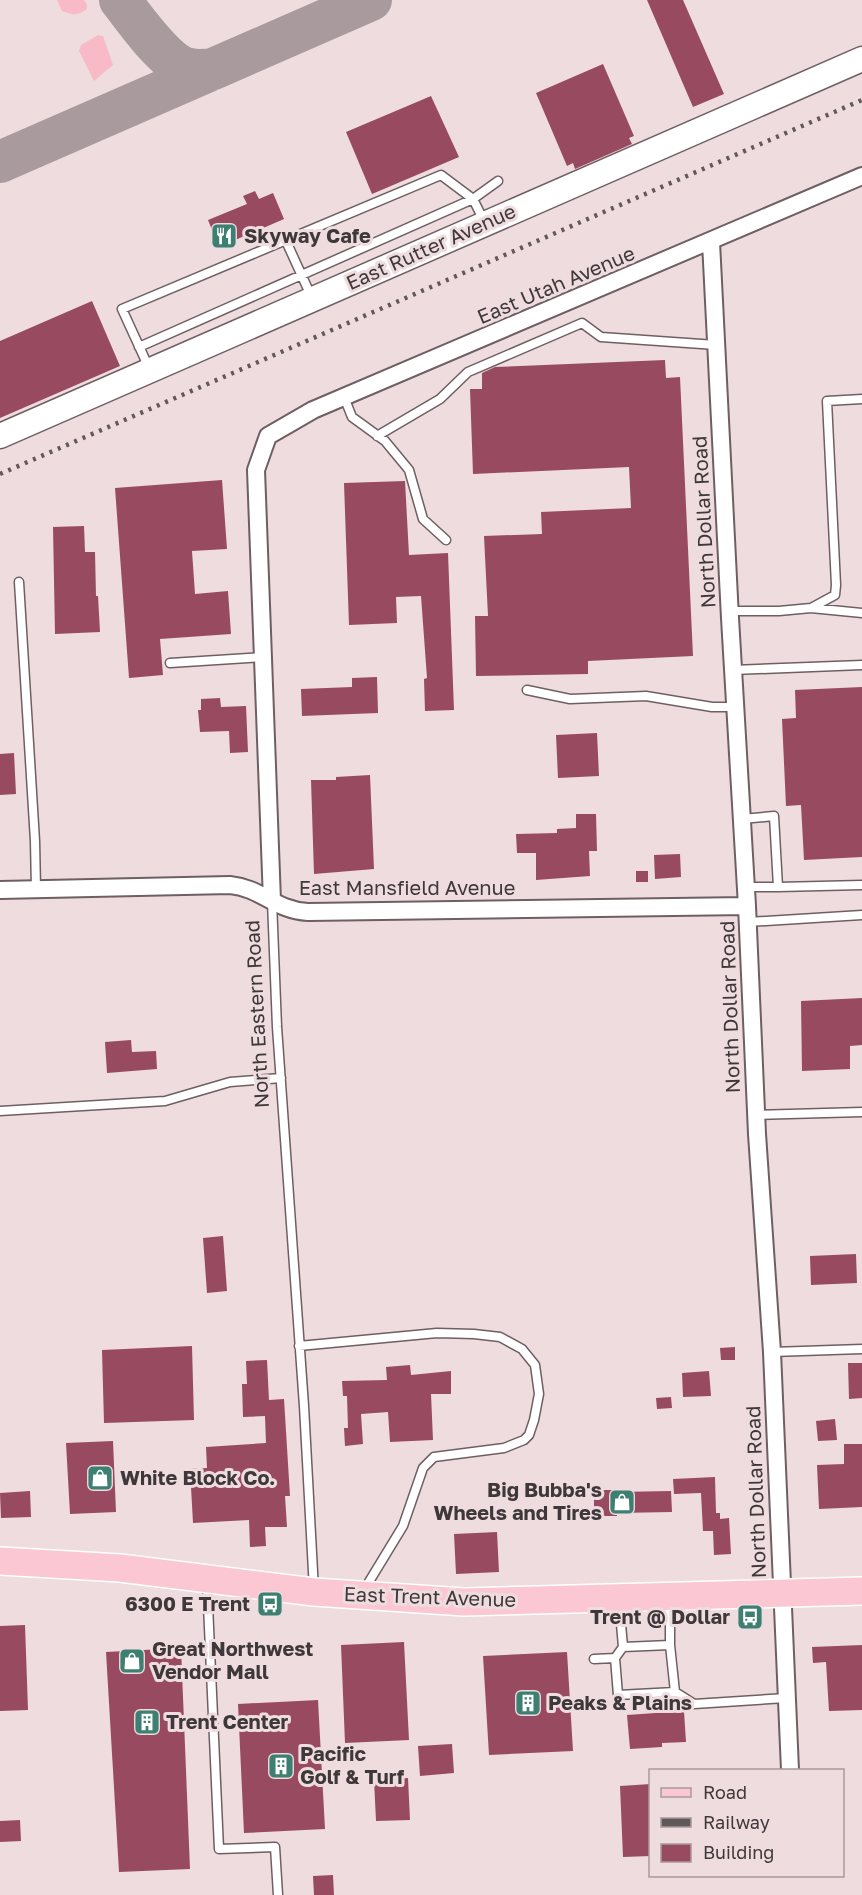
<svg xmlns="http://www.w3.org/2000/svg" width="862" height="1895" font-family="'Golos Text',sans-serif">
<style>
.green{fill:#f9bac8}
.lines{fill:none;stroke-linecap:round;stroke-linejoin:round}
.taxiway{stroke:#a89a9d;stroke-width:42}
.building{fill:#984a60}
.lane-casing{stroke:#6e5f62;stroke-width:11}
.street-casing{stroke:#6e5f62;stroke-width:20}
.secondary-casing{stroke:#6e5f62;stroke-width:27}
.primary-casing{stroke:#fff;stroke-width:30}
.lane{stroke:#fff;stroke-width:8}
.street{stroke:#fff;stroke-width:16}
.secondary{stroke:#fff;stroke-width:24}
.primary{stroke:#fbc7d3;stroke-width:27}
.rail{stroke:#61585b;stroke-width:4.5;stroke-dasharray:3 6;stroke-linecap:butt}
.labels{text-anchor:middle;stroke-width:6;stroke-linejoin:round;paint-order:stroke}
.poi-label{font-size:20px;font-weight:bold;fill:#3f383a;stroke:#eedcdf;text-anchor:start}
.street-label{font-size:20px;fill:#3f383a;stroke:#eedcdf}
</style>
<rect width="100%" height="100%" fill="#eedcdf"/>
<!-- green -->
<path class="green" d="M57,0H84L87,5V9C78,16 72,15 62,11Z
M98,35L103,36L113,65L94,81L79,51L81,45Z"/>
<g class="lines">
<!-- taxiway -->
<path class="taxiway" d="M120,0C135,19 163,60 185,68C194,71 204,70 213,69
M0,162L371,0"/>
</g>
<!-- building -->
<path class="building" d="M647,0H683L724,94L693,107Z
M603,64L634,136L629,138L632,144L575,169L573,163L567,166L536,93Z
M431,96L459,157L372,194L346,132Z
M255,191L259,199L273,193L284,219L219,247L208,220L247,204L243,196Z
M92,301L120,366L0,418V341Z
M665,360L666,378L680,377L693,656L588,661V674L476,676L475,616H488L484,536L542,534L541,512L631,508L629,467L473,474L470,389H482V373L495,367Z
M222,480L227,549L192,551L195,594L228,591L231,634L160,639L163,675L129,678L115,488Z
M405,481L409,555L448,553L454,710L425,711L424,679L427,678L421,596L396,597L397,623L349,625L344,483Z
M84,526L85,552H95L96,596H98L100,632L55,634L53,527Z
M377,677L378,713L302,716L301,689L352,687V678Z
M862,687V857L804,860L801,805L786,806L782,719L796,718L795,690Z
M220,698L221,707L246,706L248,752L230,753L229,731L200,732L198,710H201V699Z
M597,733L599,776L558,778L556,735Z
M14,753L16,794L0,795V754Z
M370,775L374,869L314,874L311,780H336V777Z
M576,814H596L597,851H589L590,876L536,880V853H517L516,834L557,833V829L576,828Z
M680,854L681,877L655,879L654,855Z
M636,871H648V882H636Z
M862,998V1045L850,1046V1069L802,1071L801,1001Z
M131,1040L132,1052L156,1051L157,1069L107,1073L105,1042Z
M223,1236L227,1291L207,1293L203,1238Z
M856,1254L857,1283L811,1285L810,1256Z
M192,1346L194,1420L104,1423L102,1350Z
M735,1347V1360H721L720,1348Z
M267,1360L269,1400L284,1399L290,1496H285L287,1527H265L266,1546L250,1547L249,1520L193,1523L190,1469L207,1468L206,1447L266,1443L265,1416L243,1417L242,1384H247L246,1361Z
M848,1363H862V1398L849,1399Z
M410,1365L411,1375L451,1371V1394H431L433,1440L390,1442L388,1412L361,1414L363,1444L345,1446L344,1428H348L347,1396H343L342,1381L387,1380L386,1367Z
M709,1371L711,1396L683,1397L682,1373Z
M671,1397L672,1408L657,1409L656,1398Z
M835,1419L837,1440L818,1441L816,1421Z
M113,1441L116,1512L70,1514L66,1443Z
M844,1444H862V1507L819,1509L817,1465L844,1464Z
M715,1477L716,1513H720V1519L729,1518L731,1554L714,1555L713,1531H703L701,1493L674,1494L673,1479Z
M594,1490H616V1492L671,1491L672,1512L617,1513V1516H594Z
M30,1491L31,1517L1,1518L0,1493Z
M497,1532L499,1572L456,1574L454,1534Z
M25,1625L28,1710L0,1711V1626Z
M404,1642L409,1740L345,1743L341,1645Z
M862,1645V1710L829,1711L826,1662L813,1663L812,1647Z
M181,1648L190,1869L119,1872L106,1652Z
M567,1652L573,1751L489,1755L483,1656Z
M318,1700L325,1829L244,1833L238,1704Z
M684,1711L686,1742L662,1743V1747L630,1749L627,1715Z
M452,1744L454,1773L420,1776L418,1746Z
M408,1778L410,1820L376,1821L374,1780Z
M651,1784V1856L623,1857L620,1786Z
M20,1820L21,1841L0,1842V1821Z
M333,1875L334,1895H314L313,1876Z"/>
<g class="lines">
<defs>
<path id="lane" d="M286,241L312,298
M139,347L473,199L498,181
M149,368L122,309L441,175L473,199L484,221
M344,397L352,417L385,441L409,470L423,519L446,540
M377,436L440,399L468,372L582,323L601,337L716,345
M19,582L35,841L36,889
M811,608L862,613
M730,611H779L811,608L835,595L836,585L827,401L862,399
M170,663L263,657
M733,670L862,665
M527,690L570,699L646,696L712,707H735
M742,819L774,816L778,887H746
M778,887L862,885
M272,901L277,1027L304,1406L314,1590
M748,922L862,915
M0,1111L165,1101L230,1082L281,1078
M756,1115L862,1112
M299,1346L437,1333L474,1334L500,1337L522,1349L535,1365L539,1394L534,1420L529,1435L524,1440L504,1448L434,1457L423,1468L403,1526L364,1590
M772,1352L862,1349
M207,1583L219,1849L275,1847L278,1895
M670,1600V1645L675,1692L694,1704L786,1698
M623,1647L670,1645
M615,1658L618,1695L675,1692
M594,1659L615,1658L623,1647L619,1601"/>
<path id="street" d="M711,242L730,618L747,906L757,1134L772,1352L790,1770
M0,890L230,885C262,888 274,910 308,912L747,906
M272,901L256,470L268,436L313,410L862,176"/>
<path id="secondary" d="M0,436L862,59"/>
<path id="primary" d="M0,1561L120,1568L314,1592L464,1602L862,1591"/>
</defs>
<!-- lane casing -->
<use href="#lane" class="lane-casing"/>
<!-- street casing -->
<use href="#street" class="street-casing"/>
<!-- secondary casing -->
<use href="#secondary" class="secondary-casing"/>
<!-- primary casing -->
<use href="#primary" class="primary-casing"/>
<!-- lane -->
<use href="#lane" class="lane"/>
<!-- street -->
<use href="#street" class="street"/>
<!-- secondary -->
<use href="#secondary" class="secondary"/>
<!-- primary -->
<use href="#primary" class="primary"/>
<!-- rail -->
<path class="rail" d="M0,474L862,100"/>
</g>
<!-- icons -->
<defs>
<symbol id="restaurant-square" viewBox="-11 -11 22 22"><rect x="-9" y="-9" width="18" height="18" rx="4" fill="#3d7f70" stroke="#eedcdf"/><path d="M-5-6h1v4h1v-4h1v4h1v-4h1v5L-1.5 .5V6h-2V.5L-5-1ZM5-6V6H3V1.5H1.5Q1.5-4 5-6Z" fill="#fff"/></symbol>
<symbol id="shop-square" viewBox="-11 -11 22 22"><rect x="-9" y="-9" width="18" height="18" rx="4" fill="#3d7f70" stroke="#eedcdf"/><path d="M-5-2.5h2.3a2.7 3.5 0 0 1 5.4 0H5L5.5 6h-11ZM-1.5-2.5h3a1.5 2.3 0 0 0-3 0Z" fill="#fff"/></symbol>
<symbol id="bus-square" viewBox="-11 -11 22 22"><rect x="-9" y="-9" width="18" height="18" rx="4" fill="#3d7f70" stroke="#eedcdf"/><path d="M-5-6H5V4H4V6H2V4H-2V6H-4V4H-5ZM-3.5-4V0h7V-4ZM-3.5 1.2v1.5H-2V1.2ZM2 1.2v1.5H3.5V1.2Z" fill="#fff"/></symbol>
<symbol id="building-square" viewBox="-11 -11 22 22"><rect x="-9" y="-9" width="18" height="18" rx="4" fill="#3d7f70" stroke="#eedcdf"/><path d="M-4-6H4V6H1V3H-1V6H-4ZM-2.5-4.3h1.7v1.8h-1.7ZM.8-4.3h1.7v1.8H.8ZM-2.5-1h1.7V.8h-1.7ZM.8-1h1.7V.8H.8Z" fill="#fff"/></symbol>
</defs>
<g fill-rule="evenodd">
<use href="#restaurant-square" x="209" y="221" width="30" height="30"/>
<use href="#shop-square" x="85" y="1463" width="30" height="30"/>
<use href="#shop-square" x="607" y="1487" width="30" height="30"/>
<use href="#bus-square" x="255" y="1589" width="30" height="30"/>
<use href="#bus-square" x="735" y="1602" width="30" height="30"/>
<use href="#shop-square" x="117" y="1646" width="30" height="30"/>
<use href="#building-square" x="513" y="1688" width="30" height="30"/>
<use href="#building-square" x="132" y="1707" width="30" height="30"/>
<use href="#building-square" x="266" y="1751" width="30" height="30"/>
</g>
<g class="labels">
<!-- poi labels -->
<g class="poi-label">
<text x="244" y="243">Skyway Cafe</text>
<text x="120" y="1485">White Block Co.</text>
<text x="602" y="1497" text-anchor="end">Big Bubba's<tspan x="602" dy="23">Wheels and Tires</tspan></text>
<text x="250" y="1611" text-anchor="end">6300 E Trent</text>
<text x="730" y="1624" text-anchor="end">Trent @ Dollar</text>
<text x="152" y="1656">Great Northwest<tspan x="152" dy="23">Vendor Mall</tspan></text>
<text x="548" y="1710">Peaks &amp; Plains</text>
<text x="166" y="1729">Trent Center</text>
<text x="300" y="1761">Pacific<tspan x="300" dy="23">Golf &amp; Turf</tspan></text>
</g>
<!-- street labels -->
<g class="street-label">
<text transform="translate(431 247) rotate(-24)" y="7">East Rutter Avenue</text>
<text transform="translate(556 285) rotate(-23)" y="7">East Utah Avenue</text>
<text transform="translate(704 522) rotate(-93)" y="7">North Dollar Road</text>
<text x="407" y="895">East Mansfield Avenue</text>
<text transform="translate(730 1007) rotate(-92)" y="7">North Dollar Road</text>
<text transform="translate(257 1014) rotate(-93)" y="7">North Eastern Road</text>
<text transform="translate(756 1492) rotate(-92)" y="7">North Dollar Road</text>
<text transform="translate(430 1597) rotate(2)" y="7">East Trent Avenue</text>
</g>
</g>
<!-- legend -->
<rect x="649" y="1769" width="195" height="108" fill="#eedcdf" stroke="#a89a9d" stroke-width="1.5"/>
<rect x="661" y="1788" width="30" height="9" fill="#fbc7d3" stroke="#a89a9d" stroke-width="1.5"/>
<text x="703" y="1799" font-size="18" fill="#3f383a">Road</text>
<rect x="661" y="1818" width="30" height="9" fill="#61585b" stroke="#a89a9d" stroke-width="1.5"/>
<text x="703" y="1829" font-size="18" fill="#3f383a">Railway</text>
<rect x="661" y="1844" width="30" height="18" fill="#984a60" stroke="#a89a9d" stroke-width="1.5"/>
<text x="703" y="1859" font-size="18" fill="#3f383a">Building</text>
</svg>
